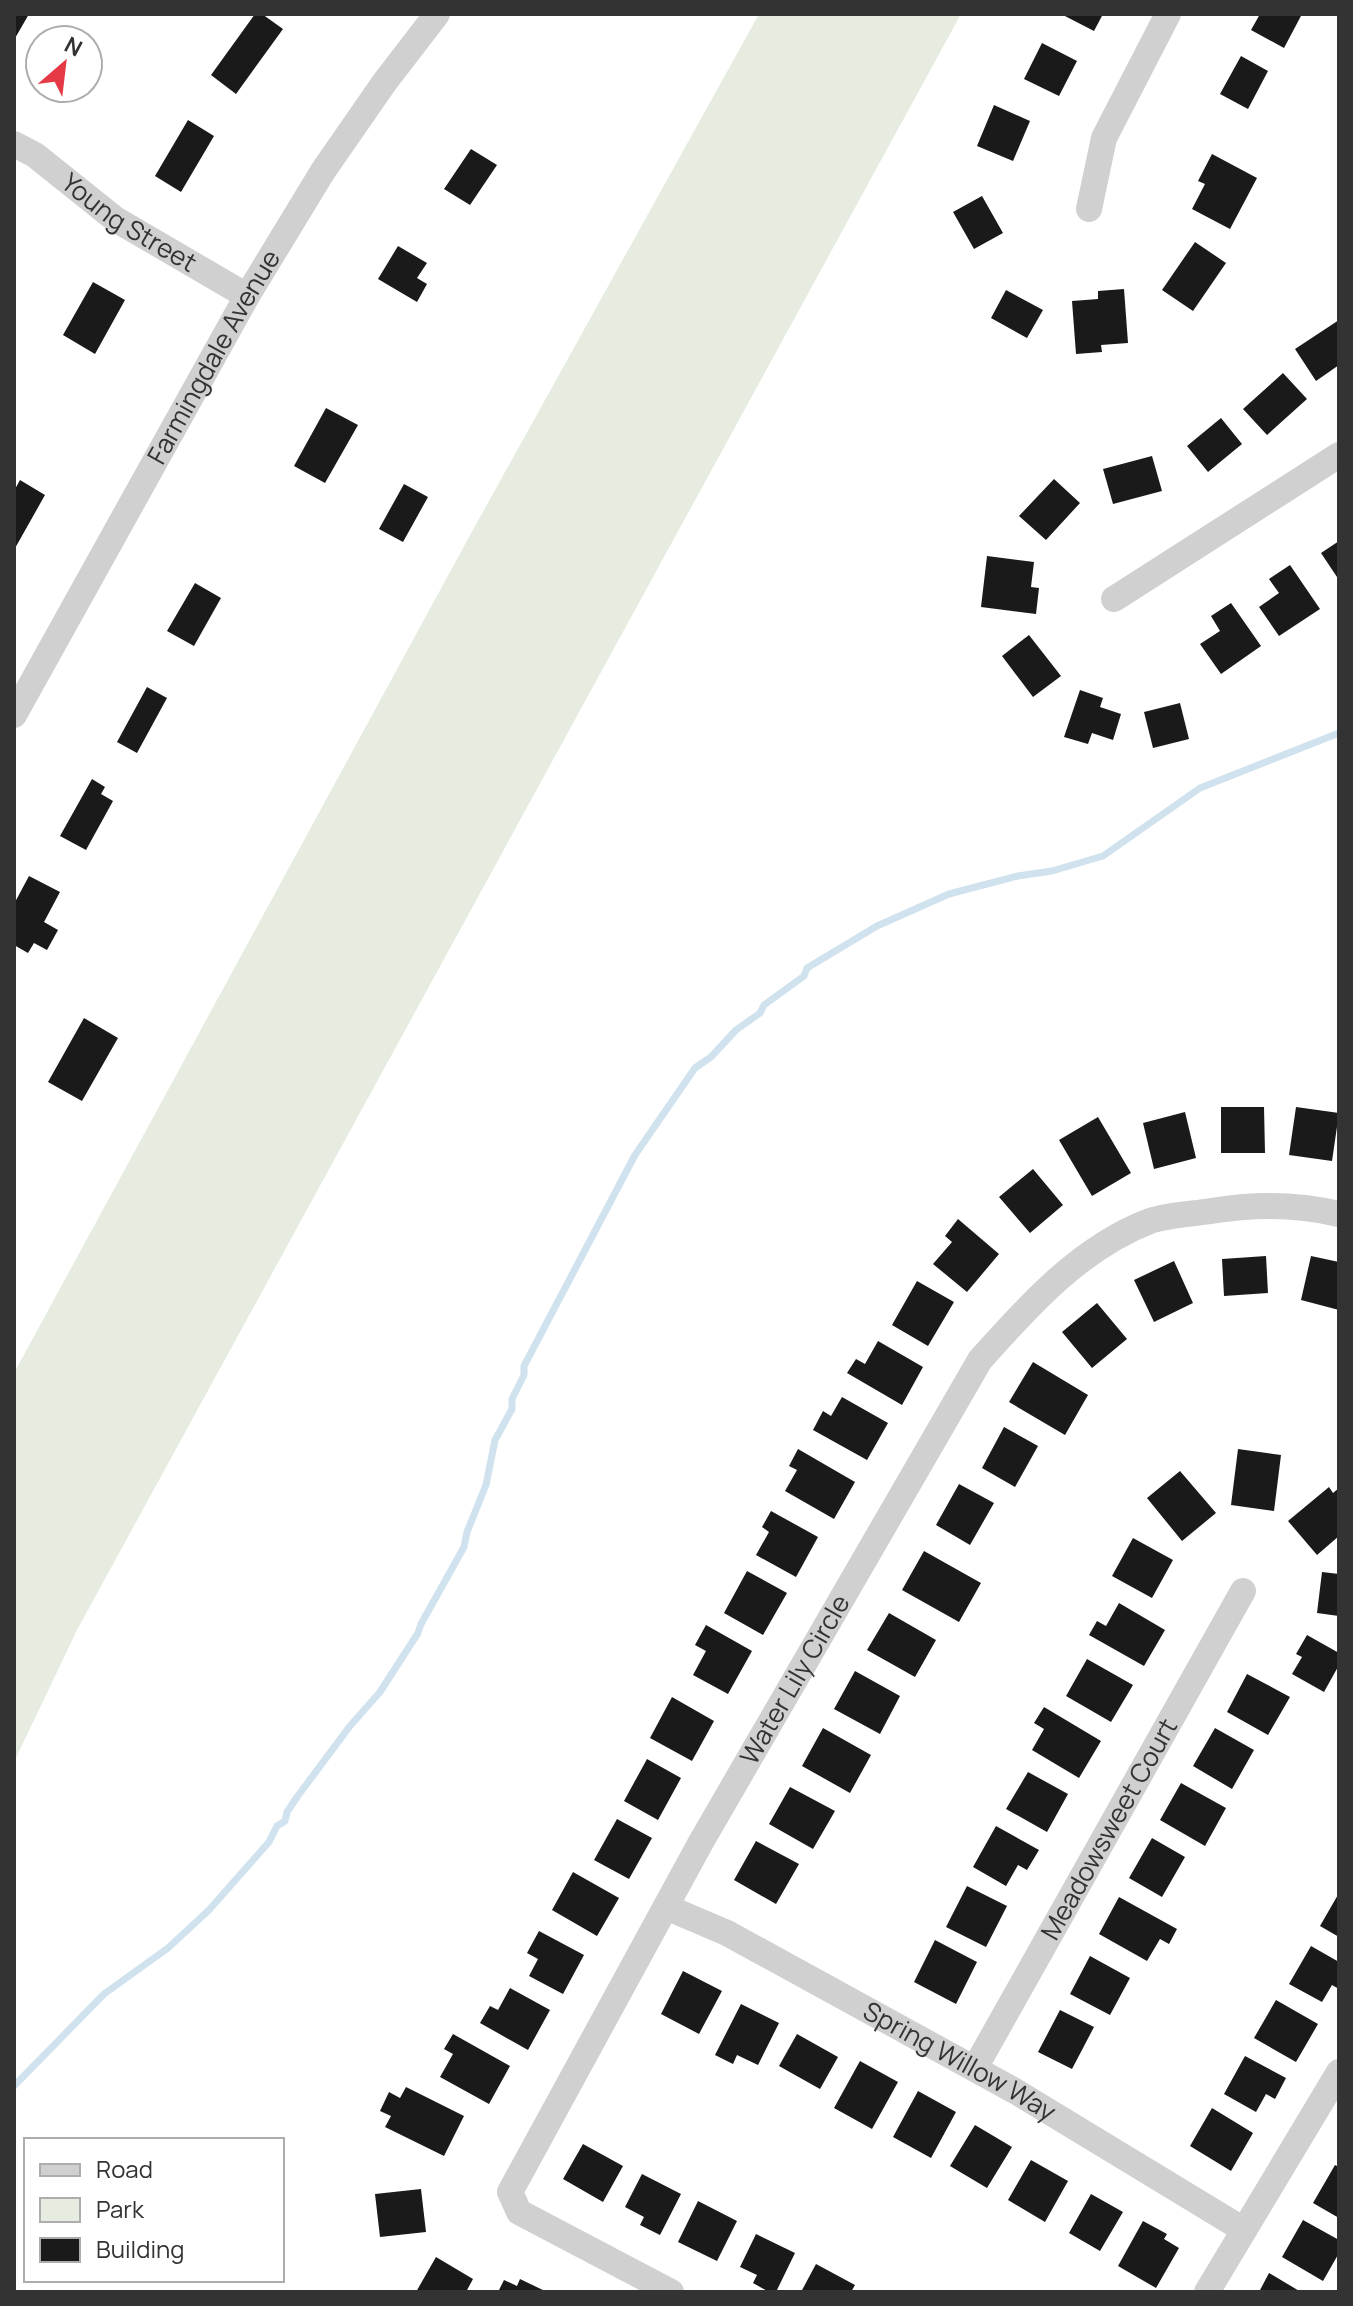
<svg xmlns="http://www.w3.org/2000/svg" width="1353" height="2306" font-family="Manrope,sans-serif">
<style>
.green{fill:#e6ecdf}
.lines{fill:none;stroke-linecap:round;stroke-linejoin:round}
.stream{stroke:#cfe2ee;stroke-width:7}
.building{fill:#1a1a1a}
.minor{stroke:#d0d0d0;stroke-width:26}
.labels{text-anchor:middle;stroke-width:8;stroke-linejoin:round;paint-order:stroke}
.street-label{font-size:26px;fill:#333;stroke:#fff}
</style>
<rect width="100%" height="100%" fill="#fff"/>
<!-- green -->
<path class="green" d="M759,14H961L77,1630L14,1762V1373L469,537Z"/>
<g class="lines">
<!-- stream -->
<path class="stream" d="M14,2086L104,1994L168,1948L209,1910L269,1842L277,1826L285,1821L287,1812L297,1797L350,1726L380,1692L418,1633L421,1624L464,1547L467,1532L486,1485L495,1440L512,1409V1399L524,1375V1366L635,1155L695,1068L711,1057L736,1030L760,1013L764,1005L804,976L807,968L877,926L949,894L1018,876L1052,871L1103,856L1200,788L1339,733"/>
</g>
<!-- building -->
<path class="building" d="M14,14H29L14,40Z
M255,14H262L283,29L236,94L211,75Z
M1061,14H1103L1094,31Z
M1260,14H1302L1284,48L1251,30Z
M1042,43L1077,61L1059,96L1024,79Z
M1241,56L1268,71L1248,109L1220,94Z
M994,105L1030,121L1013,161L977,146Z
M188,120L214,136L181,192L155,176Z
M471,149L497,165L470,205L444,189Z
M1212,154L1257,178L1230,229L1192,209L1205,184L1198,181Z
M982,196L1003,233L974,249L953,212Z
M1195,242L1226,263L1193,311L1162,290Z
M398,246L427,263L417,278L427,284L417,302L378,279Z
M93,282L125,300L95,354L63,335Z
M1124,289L1128,343L1101,345L1102,352L1076,354L1072,301L1098,299V291Z
M1006,290L1043,310L1027,338L991,318Z
M1339,320V365L1316,381L1295,349Z
M1283,373L1307,399L1267,435L1243,409Z
M326,408L358,425L325,483L294,466Z
M1221,418L1242,444L1208,472L1187,446Z
M1152,456L1162,491L1113,504L1103,469Z
M1054,479L1080,503L1046,540L1019,516Z
M20,480L45,495L14,550V491Z
M404,484L428,497L403,542L379,529Z
M1339,541V580L1321,553Z
M987,556L1034,562L1031,587L1039,588L1036,614L981,607Z
M1290,565L1320,609L1279,636L1259,607L1279,593L1269,579Z
M195,583L221,598L194,646L167,631Z
M1231,603L1261,646L1221,674L1200,644L1220,631L1211,616Z
M1029,635L1061,676L1033,697L1002,656Z
M147,687L167,698L137,753L117,742Z
M1080,690L1103,698L1100,707L1121,714L1113,740L1092,733L1088,744L1064,737Z
M1180,703L1189,739L1153,748L1144,712Z
M92,779L105,787L101,794L113,801L86,850L60,836Z
M29,876L60,892L44,922L58,930L47,950L34,943L28,953L14,945V904Z
M84,1018L118,1038L82,1101L48,1082Z
M1221,1107H1264L1265,1153H1221Z
M1296,1107L1339,1113L1332,1161L1289,1155Z
M1185,1112L1196,1158L1154,1169L1143,1123Z
M1098,1117L1131,1173L1092,1196L1059,1140Z
M1033,1169L1063,1205L1030,1233L999,1197Z
M958,1219L999,1254L967,1292L933,1264L952,1242L945,1236Z
M1266,1256L1268,1293L1224,1296L1222,1259Z
M1311,1256L1339,1262V1310L1301,1300Z
M1174,1261L1193,1303L1154,1322L1134,1280Z
M917,1281L954,1302L928,1346L892,1325Z
M1097,1303L1127,1339L1092,1368L1062,1332Z
M878,1341L923,1367L902,1405L847,1373L856,1359L865,1364Z
M1033,1362L1088,1395L1065,1435L1009,1402Z
M842,1397L888,1423L867,1460L813,1430L823,1411L831,1416Z
M1004,1427L1038,1446L1015,1487L982,1468Z
M798,1449L855,1482L834,1519L785,1491L797,1470L789,1466Z
M1238,1449L1281,1455L1274,1511L1231,1505Z
M1180,1471L1216,1513L1182,1541L1147,1498Z
M959,1484L994,1503L970,1545L936,1525Z
M1329,1487L1333,1493L1339,1488V1536L1317,1555L1288,1521Z
M771,1511L818,1537L796,1577L756,1555L769,1532L762,1527Z
M1133,1538L1173,1560L1152,1598L1112,1576Z
M924,1551L981,1583L959,1622L902,1590Z
M747,1571L787,1593L763,1635L724,1613Z
M1322,1572L1339,1574V1616L1317,1613Z
M1119,1603L1165,1630L1144,1666L1089,1635L1097,1621L1106,1626Z
M889,1613L936,1640L915,1677L867,1650Z
M706,1625L752,1651L728,1694L693,1675L706,1651L695,1645Z
M1307,1635L1339,1653V1665L1324,1692L1292,1674L1302,1657L1296,1654Z
M1087,1659L1133,1685L1111,1722L1066,1696Z
M855,1671L900,1696L880,1734L834,1709Z
M1247,1674L1290,1697L1268,1735L1227,1712Z
M672,1697L714,1721L692,1761L650,1738Z
M1044,1707L1101,1741L1079,1778L1032,1750L1044,1729L1034,1723Z
M823,1728L871,1755L850,1793L802,1766Z
M1215,1728L1254,1750L1232,1789L1193,1766Z
M647,1759L681,1778L658,1820L624,1801Z
M1028,1772L1068,1794L1047,1832L1006,1809Z
M1181,1783L1226,1808L1205,1846L1160,1820Z
M790,1787L835,1811L813,1849L769,1824Z
M617,1819L652,1838L629,1879L594,1860Z
M996,1826L1039,1850L1027,1870L1018,1865L1006,1886L973,1867Z
M1152,1838L1185,1857L1162,1897L1129,1878Z
M756,1841L799,1864L776,1904L734,1880Z
M573,1872L619,1898L597,1936L552,1910Z
M967,1886L1007,1906L986,1947L946,1927Z
M1339,1893V1937L1320,1926Z
M1119,1897L1177,1929L1169,1944L1160,1939L1147,1961L1099,1934Z
M539,1931L584,1955L563,1994L529,1976L538,1959L527,1953Z
M935,1940L977,1962L956,2004L914,1982Z
M1311,1946L1339,1962V1989L1332,1985L1322,2002L1289,1984Z
M1090,1956L1130,1978L1110,2015L1070,1994Z
M683,1971L722,1991L699,2034L661,2014Z
M510,1988L550,2010L528,2050L480,2023L490,2006L498,2010Z
M1276,2000L1318,2024L1296,2062L1254,2038Z
M741,2004L779,2023L758,2065L737,2055L733,2064L715,2055Z
M1060,2010L1094,2027L1072,2069L1038,2052Z
M453,2034L510,2066L489,2104L440,2077L453,2054L444,2049Z
M797,2034L838,2057L820,2089L779,2066Z
M1245,2056L1286,2078L1275,2099L1266,2094L1256,2112L1224,2094Z
M860,2061L898,2082L872,2129L834,2108Z
M406,2087L464,2116L444,2156L385,2127L391,2116L380,2111L389,2092L400,2098Z
M918,2091L956,2112L931,2158L893,2137Z
M1212,2108L1253,2133L1231,2171L1190,2146Z
M975,2125L1012,2147L987,2188L950,2166Z
M583,2144L623,2166L603,2202L563,2179Z
M1031,2160L1068,2181L1045,2222L1008,2200Z
M1335,2165L1339,2167V2218L1313,2203Z
M642,2174L681,2194L660,2235L640,2225L644,2217L625,2207Z
M421,2189L426,2232L380,2237L375,2194Z
M1091,2194L1123,2212L1100,2251L1069,2233Z
M698,2201L737,2221L717,2261L678,2242Z
M1303,2220L1339,2240V2253L1323,2281L1282,2257Z
M1143,2221L1167,2234L1164,2239L1179,2248L1156,2288L1118,2266Z
M756,2234L795,2253L776,2292H769L753,2283L757,2275L740,2267Z
M436,2257L473,2279L466,2292H416Z
M816,2264L855,2285L851,2292H801Z
M1269,2273L1301,2292H1259Z
M520,2279L547,2292H498L504,2280L517,2286Z"/>
<g class="lines">
<!-- minor -->
<g class="minor">
<path id="s1" d="M14,144L35,155L115,219L247,296"/>
<path d="M1089,209L1104,138L1168,14"/>
<path d="M1114,599L1339,455"/>
<path id="s2" d="M14,715L247,296L323,171L384,83L437,14"/>
<path id="s3" d="M666,1907L727,1933L1015,2091L1244,2230"/>
<path id="s4" d="M975,2068L1243,1591"/>
<path id="s5" d="M671,2292L519,2212L510,2192L701,1842L980,1360C1028,1306 1081,1247 1150,1221C1168,1215 1192,1214 1211,1211C1253,1204 1297,1204 1339,1214"/>
<path d="M1207,2292L1339,2072"/>
</g>
</g>
<g class="labels">
<!-- street labels -->
<g class="street-label">
<text dy="9" stroke="none"><textPath href="#s1" startOffset="140">Young Street</textPath></text>
<text dy="9" stroke="none"><textPath href="#s2" startOffset="410">Farmingdale Avenue</textPath></text>
<text dy="9" stroke="none"><textPath href="#s5" startOffset="780">Water Lily Circle</textPath></text>
<text dy="9" stroke="none"><textPath href="#s4" startOffset="274">Meadowsweet Court</textPath></text>
<text dy="9" stroke="none"><textPath href="#s3" startOffset="332">Spring Willow Way</textPath></text>
</g>
</g>
<!-- border -->
<rect width="1353" height="2306" fill="none" stroke="#333333" stroke-width="32"/>
<!-- legend -->
<rect x="24" y="2138" width="260" height="144" fill="#ffffff" stroke="#adadad" stroke-width="2"/>
<rect x="40" y="2164" width="40" height="12" fill="#d0d0d0" stroke="#adadad" stroke-width="2"/>
<text x="96" y="2178" font-size="24" fill="#333333">Road</text>
<rect x="40" y="2198" width="40" height="24" fill="#e6ecdf" stroke="#adadad" stroke-width="2"/>
<text x="96" y="2218" font-size="24" fill="#333333">Park</text>
<rect x="40" y="2238" width="40" height="24" fill="#1a1a1a" stroke="#adadad" stroke-width="2"/>
<text x="96" y="2258" font-size="24" fill="#333333">Building</text>
<!-- north arrow -->
<g transform="translate(64 64) rotate(28)"><circle r="38" fill="#ffffff" stroke="#adadad" stroke-width="2"/>
<path d="M0-6L14 30L0 20L-14 30Z" fill="#e63946"/>
<text y="-12" font-size="22" font-weight="bold" text-anchor="middle" fill="#333333">N</text>
</g>
</svg>
